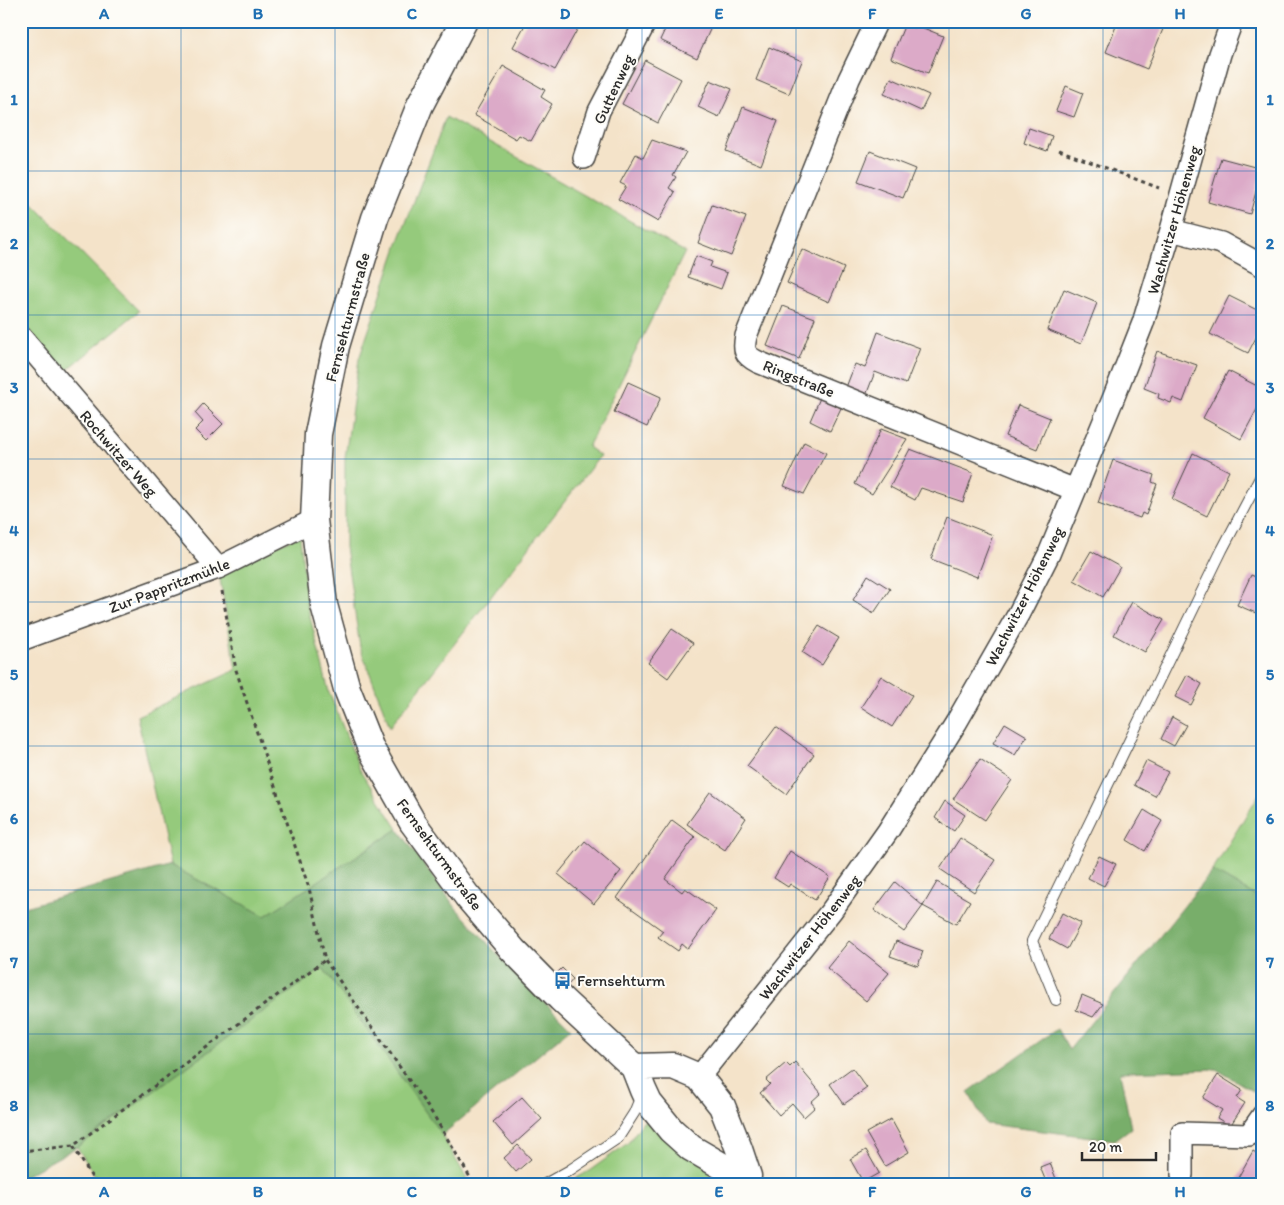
<svg xmlns="http://www.w3.org/2000/svg" width="1284" height="1205" font-family="Itim,sans-serif">
<style>
.green{fill:#95ca7b;stroke:#607a53}
.forest{fill:#78ae6b;stroke:#526c4b}
.building{fill:#dcaac8}
.lines{fill:none;stroke-linecap:round;stroke-linejoin:round}
.service-casing{stroke:#494743;stroke-width:12}
.minor-casing{stroke:#494743;stroke-width:24}
.tertiary-casing{stroke:#494743;stroke-width:29}
.path{stroke:#494743;stroke-width:3;stroke-dasharray:4 4;stroke-linecap:butt}
.service{stroke:#fff;stroke-width:10}
.minor{stroke:#fff;stroke-width:21}
.tertiary{stroke:#fff;stroke-width:26}
.grid{fill:none;stroke:#1f6fb2;stroke-width:1;stroke-opacity:0.55}
.labels{text-anchor:middle;stroke-width:4;stroke-linejoin:round;paint-order:stroke}
.street-label{font-size:16px;fill:#2b2b2b;stroke:#fdfcf7}
.poi-label{font-size:16px;fill:#2b2b2b;stroke:#fdfcf7;text-anchor:start}
.neatline{fill:none;stroke:#1f6fb2;stroke-width:2}
.grid-label{font-size:16px;text-anchor:middle;font-weight:bold;fill:#1f6fb2}
</style>
<rect width="100%" height="100%" fill="#fdfcf7"/>
<filter id="ink" filterUnits="userSpaceOnUse"><feTurbulence type="fractalNoise" baseFrequency=".02" numOctaves="2"/><feDisplacementMap in="SourceGraphic" scale="10" xChannelSelector="R" yChannelSelector="G"/><feConvolveMatrix kernelMatrix="1 2 1 2 8 2 1 2 1" color-interpolation-filters="sRGB"/></filter>
<filter id="wash" filterUnits="userSpaceOnUse"><feTurbulence type="fractalNoise" baseFrequency=".0096" numOctaves="4" result="noise"/><feDisplacementMap in="SourceGraphic" scale="20" xChannelSelector="R" yChannelSelector="G"/><feGaussianBlur stdDeviation="1.12" result="paint"/><feColorMatrix in="noise" values="0 0 0 0 0 0 0 0 0 0 0 0 0 0 0 0 0 1.4 0 .05"/><feComposite in="paint" operator="in"/></filter>
<g filter="url(#wash)">
<rect width="100%" height="100%" fill="#f4e3c9"/>
<!-- green -->
<path class="green" d="M446,117L685,252L588,447L600,456L390,727L360,647L345,547V458L359,359L399,241Z
M21,192L139,311L56,379L21,337Z
M300,536L307,605L329,692L360,770L398,829L265,916L170,865L137,716L236,670L218,568Z
M1261,791L1263,792V900L1212,871Z
M323,968L442,1135L467,1179L460,1184H100L77,1147Z
M651,1121L733,1184H566L589,1171L628,1143L643,1122Z"/>
<!-- forest -->
<path class="forest" d="M398,829L456,908L511,969L571,1028L442,1135L323,968L77,1147L21,1178V908L170,865L265,916Z
M1212,871L1263,900V1097L1216,1069L1120,1072L1131,1128L1115,1140L986,1124L968,1092L1057,1029L1069,1050Z"/>
<g id="blocks">
<!-- building -->
<path class="building" d="M527,21H582L555,70L513,47Z
M669,21H714L697,58L660,40Z
M804,21H820L817,27Z
M1118,21H1144L1163,29L1147,69L1106,52Z
M905,24L915,28L916,25L943,36L928,73L891,58Z
M769,47L802,61L789,94L756,80Z
M645,60L681,79L658,123L622,104Z
M503,66L545,90L541,97L552,104L531,141L519,135L516,139L474,115Z
M891,78L929,95L921,111L884,94Z
M710,80L732,89L719,117L698,107Z
M1066,86L1083,93L1074,117L1056,111Z
M743,107L778,121L761,165L726,151Z
M1029,128L1052,136L1047,151L1024,143Z
M652,140L686,152L673,175L676,177L669,188L675,192L658,222L618,199L626,186L620,183L636,154L643,158Z
M870,151L915,169L903,198L858,181Z
M1221,158L1262,169L1250,214L1208,202Z
M712,205L746,217L731,256L698,243Z
M802,249L844,268L829,302L787,283Z
M696,256L712,262L710,267L727,273L721,289L688,277Z
M1064,289L1097,303L1081,344L1047,330Z
M1229,296L1263,313V324L1248,353L1210,334Z
M783,306L815,318L799,359L767,346Z
M878,332L920,348L906,384L875,372L865,398L845,390L855,364L865,368Z
M1157,351L1197,365L1183,402L1173,398L1171,403L1158,398L1159,394L1144,388Z
M1228,371L1263,389V398L1241,439L1203,418Z
M628,382L661,397L647,427L614,412Z
M820,398L841,408L830,431L810,421Z
M203,404L223,424L206,441L195,430L203,422L195,413Z
M1018,405L1050,418L1037,449L1005,436Z
M881,429L907,439L872,494L855,484Z
M804,442L826,453L804,494L784,486Z
M910,449L973,473L963,502L921,488L915,500L890,487Z
M1193,453L1229,471L1207,516L1172,499Z
M1113,460L1154,475L1152,482L1157,484L1146,515L1142,513L1140,518L1098,503Z
M947,517L993,535L977,577L931,559Z
M1091,551L1120,567L1103,597L1074,580Z
M868,575L890,589L874,613L853,600Z
M1251,575L1263,580V616L1237,605Z
M1132,602L1164,620L1145,652L1114,635Z
M819,626L839,638L822,665L802,652Z
M672,629L693,643L668,678L648,663Z
M1187,675L1202,684L1191,705L1175,697Z
M881,676L912,695L892,727L861,707Z
M1172,717L1186,725L1174,746L1161,739Z
M1005,723L1027,736L1015,755L993,743Z
M776,727L814,754L786,794L747,766Z
M980,759L1012,780L985,820L953,799Z
M1146,761L1168,772L1155,796L1134,785Z
M710,792L746,818L725,850L687,824Z
M945,801L965,815L954,831L935,818Z
M1144,810L1162,821L1145,851L1127,840Z
M672,820L695,837L665,879L682,892L685,888L716,910L688,949L682,944L678,951L658,937L663,931L617,898Z
M960,838L995,860L974,892L940,869Z
M585,841L621,871L594,904L558,874Z
M790,851L830,877L815,900L790,884L788,887L774,878Z
M1099,856L1116,864L1104,886L1088,878Z
M895,882L923,906L904,932L874,910Z
M937,882L970,901L956,924L923,906Z
M1062,913L1081,923L1067,949L1049,939Z
M849,941L889,973L866,1001L827,968Z
M896,941L923,951L918,966L890,956Z
M562,968L573,979L569,984L557,973Z
M1082,995L1103,1004L1093,1017L1076,1010Z
M795,1062L821,1093L811,1102L815,1107L804,1117L792,1103L779,1115L760,1093L770,1084L766,1080L786,1063L790,1067Z
M852,1068L867,1088L844,1104L830,1084Z
M1218,1075L1242,1090L1237,1098L1245,1103L1230,1126L1217,1118L1222,1110L1203,1098Z
M522,1097L542,1119L513,1145L493,1122Z
M891,1119L909,1152L885,1166L866,1133Z
M518,1145L531,1159L516,1172L504,1158Z
M866,1150L879,1173L863,1182L850,1159Z
M1253,1151L1263,1157V1184H1237L1235,1183Z
M1050,1163L1058,1184H1047L1040,1167Z"/>
</g>
</g>
<g filter="url(#ink)">
<use href="#blocks" fill-opacity="0" stroke="#494743" stroke-width="1"/>
<g class="lines">
<defs>
<path id="service" d="M1056,1000L1032,941L1222,550L1263,472
M545,1184L570,1170L618,1138L634,1113L641,1096"/>
<path id="minor" d="M877,21L849,79L746,336C743,350 744,355 758,362L1075,490
M584,158L599,111L646,21
M1171,230L1221,243L1263,266
M21,337L218,568
M21,640L218,568L314,520
M699,1077L832,910L888,831L956,723L1019,613L1049,554L1113,399L1143,323L1171,230L1220,54L1232,21
M1182,1175V1133L1249,1135L1263,1115"/>
<path id="tertiary" d="M464,21L420,105L375,218L336,346L318,434L314,520L324,605L347,689L371,749L413,823L467,896L513,950L561,999L634,1067L643,1090L649,1103L671,1130L691,1148L722,1166L748,1176
M634,1067L673,1066L699,1077L722,1106L739,1149L748,1176"/>
</defs>
<!-- service casing -->
<use href="#service" class="service-casing"/>
<!-- minor casing -->
<use href="#minor" class="minor-casing"/>
<!-- tertiary casing -->
<use href="#tertiary" class="tertiary-casing"/>
<!-- path -->
<path class="path" d="M1059,150L1159,188
M222,591L236,670L309,888L325,960L434,1116L474,1184
M21,1151L73,1146
M96,1184L73,1146L325,960"/>
<!-- service -->
<use href="#service" class="service"/>
<!-- minor -->
<use href="#minor" class="minor"/>
<!-- tertiary -->
<use href="#tertiary" class="tertiary"/>
</g>
</g>
<!-- grid -->
<path class="grid" d="M181,21V1184M335,21V1184M488,21V1184M642,21V1184M796,21V1184M949,21V1184M1103,21V1184M21,171H1263M21,315H1263M21,459H1263M21,602H1263M21,746H1263M21,890H1263M21,1034H1263"/>
<!-- icons -->
<defs>
<symbol id="bus-bare" viewBox="-9 -9 18 18"><path d="M-5-6H5V4H4V6H2V4H-2V6H-4V4H-5ZM-3.5-4V0h7V-4ZM-3.5 1.2v1.5H-2V1.2ZM2 1.2v1.5H3.5V1.2Z" fill="#1f6fb2" stroke="#fdfcf7" stroke-width="2.5" paint-order="stroke"/></symbol>
</defs>
<g fill-rule="evenodd">
<use href="#bus-bare" x="550" y="968" width="25" height="25"/>
</g>
<g class="labels">
<!-- street labels -->
<g class="street-label">
<text transform="translate(613 89) rotate(-65)" y="6">Guttenweg</text>
<text transform="translate(1173 220) rotate(-74)" y="6">Wachwitzer Höhenweg</text>
<text transform="translate(347 317) rotate(-75)" y="6">Fernsehturmstraße</text>
<text transform="translate(799 378) rotate(22)" y="6">Ringstraße</text>
<text transform="translate(119 453) rotate(49)" y="6">Rochwitzer Weg</text>
<text transform="translate(169 585) rotate(-21)" y="6">Zur Pappritzmühle</text>
<text transform="translate(1024 596) rotate(-63)" y="6">Wachwitzer Höhenweg</text>
<text transform="translate(440 854) rotate(54)" y="6">Fernsehturmstraße</text>
<text transform="translate(809 937) rotate(-52)" y="6">Wachwitzer Höhenweg</text>
</g>
<!-- poi labels -->
<g class="poi-label">
<text x="577" y="986">Fernsehturm</text>
</g>
</g>
<!-- margin -->
<rect width="1284" height="1205" fill="none" stroke="#fdfcf7" stroke-width="55"/>
<!-- scale -->
<path d="M1082 1152v8h74v-8" fill="none" stroke="#2b2b2b" stroke-width="2.5"/>
<text x="1089" y="1152" font-size="15" fill="#2b2b2b" stroke="#fdfcf7" stroke-width="4" paint-order="stroke">20 m</text>
<rect x="28" y="28" width="1228" height="1150" class="neatline"/>
<g class="grid-label">
<text x="104" y="19">A</text>
<text x="258" y="19">B</text>
<text x="412" y="19">C</text>
<text x="565" y="19">D</text>
<text x="719" y="19">E</text>
<text x="872" y="19">F</text>
<text x="1026" y="19">G</text>
<text x="1180" y="19">H</text>
<text x="14" y="105">1</text>
<text x="1270" y="105">1</text>
<text x="14" y="249">2</text>
<text x="1270" y="249">2</text>
<text x="14" y="393">3</text>
<text x="1270" y="393">3</text>
<text x="14" y="536">4</text>
<text x="1270" y="536">4</text>
<text x="14" y="680">5</text>
<text x="1270" y="680">5</text>
<text x="14" y="824">6</text>
<text x="1270" y="824">6</text>
<text x="14" y="968">7</text>
<text x="1270" y="968">7</text>
<text x="14" y="1111">8</text>
<text x="1270" y="1111">8</text>
<text x="104" y="1197">A</text>
<text x="258" y="1197">B</text>
<text x="412" y="1197">C</text>
<text x="565" y="1197">D</text>
<text x="719" y="1197">E</text>
<text x="872" y="1197">F</text>
<text x="1026" y="1197">G</text>
<text x="1180" y="1197">H</text>
</g>
</svg>
